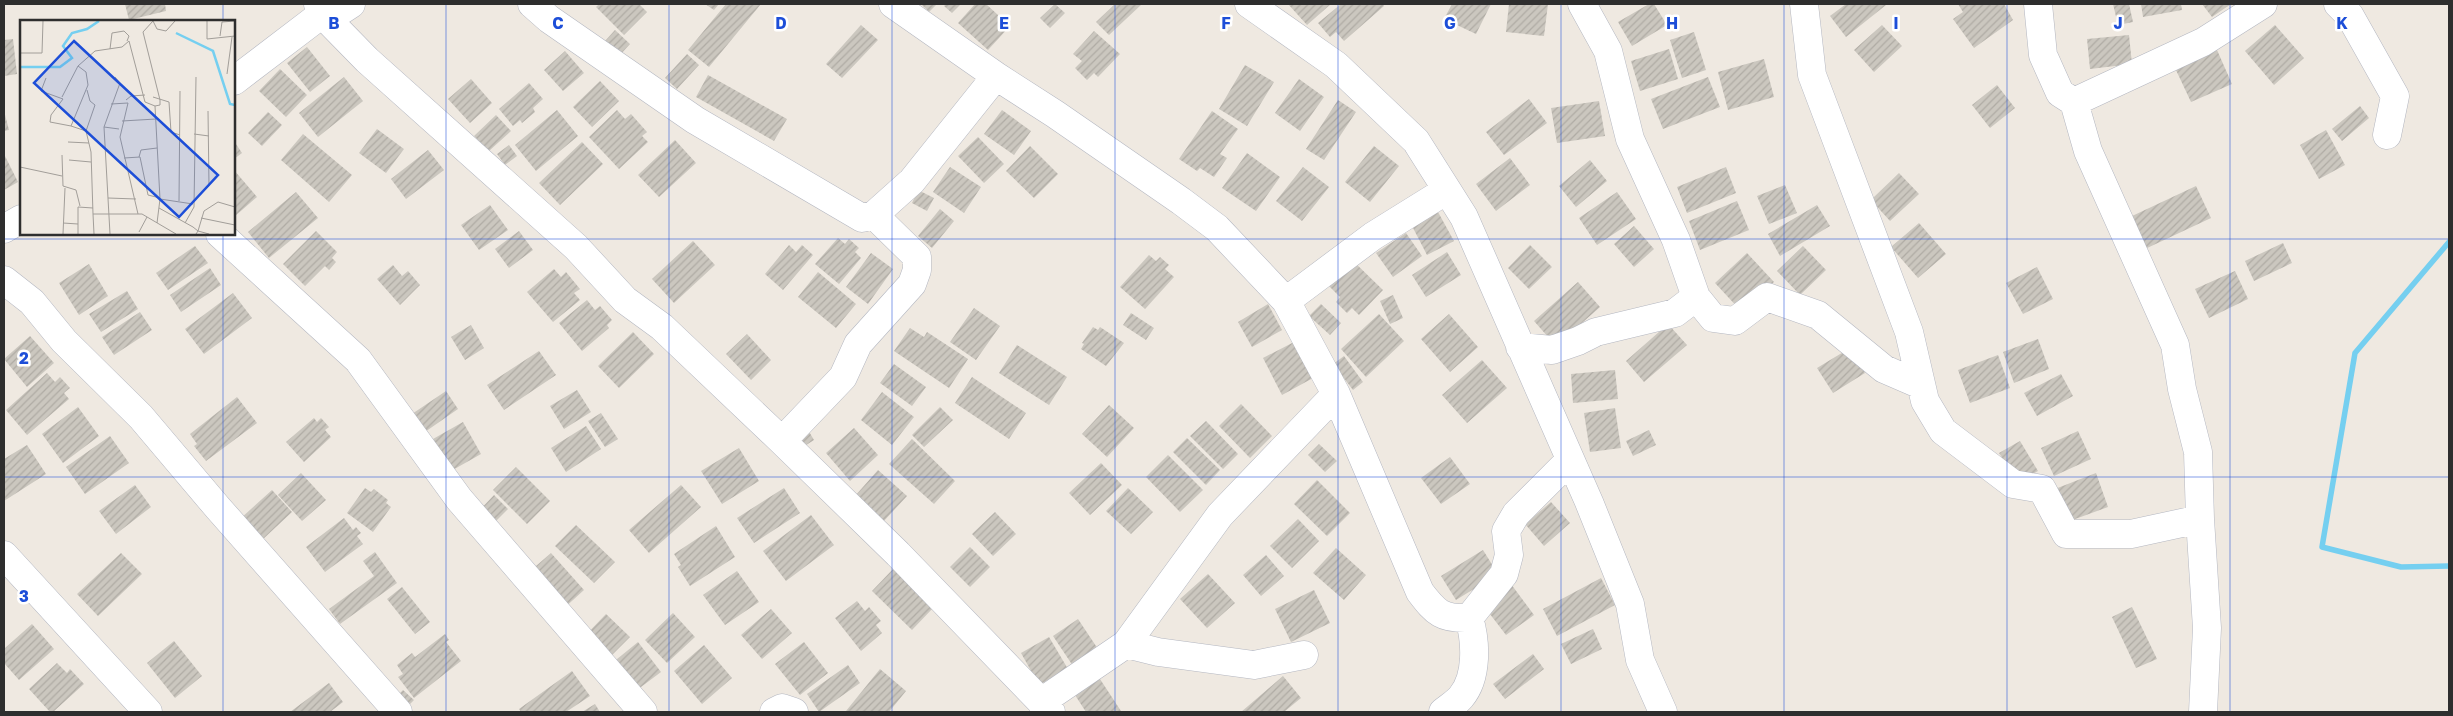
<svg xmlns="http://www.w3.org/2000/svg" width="2453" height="716" font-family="'Golos Text',sans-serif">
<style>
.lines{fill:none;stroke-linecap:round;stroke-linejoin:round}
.stream{stroke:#75cff0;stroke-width:5.5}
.building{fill:url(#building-hatch)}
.minor-casing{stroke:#b4b7c1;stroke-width:29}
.minor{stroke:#fff;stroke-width:28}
.grid{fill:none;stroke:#1d4ed8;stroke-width:1;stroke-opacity:0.55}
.inset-river{fill:none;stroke:#75cff0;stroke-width:2.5}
.inset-road{fill:none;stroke:#a29e99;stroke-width:1}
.view{fill:#1d4ed8;fill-opacity:0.15;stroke:#1d4ed8;stroke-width:2.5}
.inset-edge{fill:none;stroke:#2e2e2e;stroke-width:2.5}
.grid-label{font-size:16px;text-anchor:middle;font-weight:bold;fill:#1d4ed8;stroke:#fff;stroke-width:5;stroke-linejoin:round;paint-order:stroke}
</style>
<defs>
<pattern id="building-hatch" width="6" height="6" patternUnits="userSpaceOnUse" patternTransform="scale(1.25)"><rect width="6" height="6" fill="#cbc7bf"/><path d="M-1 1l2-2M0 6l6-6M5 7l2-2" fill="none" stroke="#afaba4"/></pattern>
</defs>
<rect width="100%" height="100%" fill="#efe9e1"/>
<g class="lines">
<!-- stream -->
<path class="stream" d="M2449,242L2355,353L2322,547L2401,567L2449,566"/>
</g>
<!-- building -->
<path class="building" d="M125,4H165L166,11L129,20Z
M599,4H639L647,12L624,35L596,7Z
M705,4H719L714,10Z
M726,4H761L709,67L688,50Z
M921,4H937L929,12Z
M946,4H959L960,5L952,13L944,6Z
M975,4H986L1010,26L988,50L958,23Z
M1055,4L1065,13L1050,28L1040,18Z
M1115,4H1142L1109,35L1096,22Z
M1288,4H1331L1307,25Z
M1341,4H1383L1384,6L1344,41L1336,32L1330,37L1318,23Z
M1452,4H1491L1476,34L1444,19Z
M1509,4H1548L1544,36L1506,32Z
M1649,4H1654L1667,25L1632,46L1618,22Z
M1846,4H1885L1886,5L1846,37L1830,16Z
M1958,4H2004L2013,20L1974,48L1953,19L1963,12Z
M2113,4H2129L2133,22L2118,25Z
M2141,4H2181L2182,10L2143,17Z
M2202,4H2231L2212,17Z
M861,25L878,40L842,78L826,64Z
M1882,25L1902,46L1874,72L1854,50Z
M2275,25L2304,58L2274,85L2245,51Z
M615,30L630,44L620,55L605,41Z
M1094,31L1120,54L1098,77L1094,73L1087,80L1075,68L1082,61L1073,54Z
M1694,32L1706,70L1682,78L1670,40Z
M2129,35L2132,64L2090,69L2087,39Z
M13,39L17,74L4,76V40Z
M307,47L330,76L310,92L287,63Z
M1669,49L1678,79L1640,91L1631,61Z
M2217,50L2232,84L2191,102L2175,68Z
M565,51L584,73L563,91L544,70Z
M687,54L699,65L677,89L665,78Z
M1764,59L1774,97L1728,110L1718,72Z
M1245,65L1274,82L1247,126L1219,109Z
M280,69L307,95L286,117L259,91Z
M708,75L787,119L774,141L696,97Z
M344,77L363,101L318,137L299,113Z
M1708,77L1720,107L1663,129L1651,99Z
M471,79L492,103L470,123L448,99Z
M1299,79L1324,97L1300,131L1275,113Z
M600,81L619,101L592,127L573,107Z
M529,83L543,99L533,108L535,112L522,123L520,120L513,126L499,109Z
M1997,85L2015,108L1990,128L1972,105Z
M1529,99L1547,123L1504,155L1486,132Z
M1338,100L1356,112L1324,160L1306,149Z
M1599,101L1605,136L1557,143L1551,108Z
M2360,106L2369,118L2342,141L2332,129Z
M557,110L578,136L536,171L515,145Z
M617,110L625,119L631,114L647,132L642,136L648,142L619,169L589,137Z
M1002,110L1031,131L1014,155L984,134Z
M4,111L9,130L4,131Z
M1212,111L1238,129L1220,154L1227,158L1214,177L1200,168L1197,171L1179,159Z
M268,112L282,125L262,146L248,133Z
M496,115L511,131L489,151L474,136Z
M377,129L404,149L386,173L359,153Z
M2326,130L2345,165L2319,179L2300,145Z
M303,134L352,175L329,202L281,160Z
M978,137L1004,164L984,183L958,156Z
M675,140L696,163L659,197L638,175Z
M234,141L242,153L234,159Z
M582,142L603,164L560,205L539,183Z
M509,145L517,156L505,165L497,154Z
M1030,146L1058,174L1034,198L1006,171Z
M1374,146L1399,166L1370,202L1345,182Z
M428,150L444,170L406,199L391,179Z
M1247,153L1280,177L1256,211L1222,188Z
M4,154L18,182L4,190Z
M1510,158L1530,185L1496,211L1476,184Z
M1590,160L1607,181L1576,207L1559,186Z
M950,167L981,187L964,213L933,192Z
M1303,167L1329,187L1302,221L1276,201Z
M1726,167L1736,193L1687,213L1677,187Z
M234,170L257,197L234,217Z
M1899,173L1919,194L1890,221L1871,200Z
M1785,185L1797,213L1769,224L1757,196Z
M2196,186L2211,218L2145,249L2130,217Z
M918,190L934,198L927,211L912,203Z
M296,192L318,218L269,258L248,232Z
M1617,192L1636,219L1597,245L1579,218Z
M1737,201L1749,230L1700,250L1689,221Z
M490,205L508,230L479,250L461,225Z
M1817,205L1830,226L1780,256L1768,234Z
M940,209L954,221L932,248L918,236Z
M1438,212L1454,241L1427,255L1412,226Z
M1919,223L1946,254L1918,278L1891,247Z
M1634,226L1654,249L1634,267L1614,244Z
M316,231L337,252L332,258L336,262L329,270L325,266L305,286L283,264Z
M519,231L533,250L509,268L495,249Z
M1406,233L1422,256L1393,277L1376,253Z
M838,238L845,244L849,239L859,248L855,252L861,258L839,284L815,264Z
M693,241L715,265L674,303L652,279Z
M2283,243L2292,263L2254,281L2245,261Z
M789,245L796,252L802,245L813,255L783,290L765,274Z
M1530,245L1552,267L1529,289L1508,268Z
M195,246L208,263L168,290L156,273Z
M1803,246L1826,270L1800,295L1777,271Z
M1447,252L1461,275L1426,297L1412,275Z
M871,253L893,269L868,304L846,287Z
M1747,253L1774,282L1741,311L1715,283Z
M1149,255L1156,261L1160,257L1169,265L1165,269L1174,277L1145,309L1120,287Z
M1351,259L1383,290L1359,315L1352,308L1347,313L1336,302L1340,297L1327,284Z
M89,264L108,296L79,315L59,283Z
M393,265L402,276L408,271L420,285L400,305L377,279Z
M2037,267L2053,299L2023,314L2006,283Z
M210,268L221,285L181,312L170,295Z
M554,269L561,277L566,272L580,289L574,293L580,300L553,322L527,292Z
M2235,271L2248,299L2209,318L2195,289Z
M818,272L856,304L836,328L798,297Z
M1578,282L1600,307L1556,346L1534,321Z
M127,291L138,309L101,332L89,314Z
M233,293L252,318L204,354L185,329Z
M1393,295L1403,318L1390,324L1380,301Z
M587,300L595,310L600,306L612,320L607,325L609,328L582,351L559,323Z
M1268,304L1282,330L1252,347L1238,322Z
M1321,304L1341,323L1330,335L1309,316Z
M974,308L1000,326L976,360L950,342Z
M140,312L152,330L114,355L102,337Z
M1131,313L1154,328L1146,340L1123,325Z
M1379,314L1404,341L1366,377L1341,349Z
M1449,314L1478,347L1450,372L1421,339Z
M1668,324L1687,345L1644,382L1626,361Z
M471,325L484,348L465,360L451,337Z
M1093,327L1098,330L1100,327L1124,343L1106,366L1081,349L1084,344L1082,343Z
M910,328L924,337L927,332L968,359L949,388L894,351Z
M633,332L654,354L619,388L598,366Z
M747,334L771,360L751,380L726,354Z
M30,336L54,363L27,387L4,359Z
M2038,339L2049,369L2014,383L2003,352Z
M1294,342L1313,378L1282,395L1263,358Z
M1017,345L1067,377L1049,405L999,373Z
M1850,348L1865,373L1833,393L1817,368Z
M539,351L556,375L504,410L487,385Z
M1998,355L2010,388L1970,403L1958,370Z
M1344,356L1363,382L1353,390L1333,364Z
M1482,360L1507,388L1467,423L1442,395Z
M894,364L926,387L912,406L880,383Z
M1615,370L1618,399L1573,403L1571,374Z
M47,373L55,382L60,377L70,388L64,393L69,399L27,435L6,410Z
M2061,374L2073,396L2037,416L2024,393Z
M972,377L1026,413L1009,439L955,403Z
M577,390L591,412L564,429L550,406Z
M446,391L458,409L422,434L409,416Z
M882,392L914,417L892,445L861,420Z
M237,397L257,423L206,461L194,446L197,444L190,434Z
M1241,404L1272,436L1250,458L1219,426Z
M1109,405L1134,428L1107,457L1082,434Z
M78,407L99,436L63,463L42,434Z
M940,407L953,420L924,447L912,435Z
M1615,408L1621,448L1590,452L1584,413Z
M601,413L618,439L605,447L588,421Z
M314,418L317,422L321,418L329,427L325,430L331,437L304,462L286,442Z
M1206,421L1238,454L1223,469L1190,436Z
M463,422L481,454L451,471L433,439Z
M586,426L601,449L566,472L551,448Z
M854,428L878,455L850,481L826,453Z
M808,430L814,440L800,449L794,440Z
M1649,430L1656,445L1633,456L1626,441Z
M2078,431L2091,459L2054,476L2041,448Z
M110,436L129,463L85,494L66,467Z
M1187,438L1220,470L1206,485L1173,452Z
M912,439L955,481L934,504L889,464Z
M2020,441L2038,471L2018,483L1999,453Z
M1319,444L1337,461L1325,472L1308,455Z
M27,445L46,474L4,501V459Z
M739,448L759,481L722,504L701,471Z
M1168,455L1203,490L1180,512L1146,477Z
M1450,457L1470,484L1441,504L1421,478Z
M1101,463L1122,485L1090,515L1069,493Z
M516,467L550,501L527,524L493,490Z
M878,470L907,496L883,522L855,496Z
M301,473L326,500L302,521L278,495Z
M2096,473L2108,507L2067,522L2055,489Z
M1317,480L1350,513L1327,536L1294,504Z
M135,485L151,507L116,534L99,511Z
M681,485L701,507L649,553L629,530Z
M365,488L371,492L374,489L388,500L386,503L391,507L373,532L347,513Z
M784,488L800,513L754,543L737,518Z
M1128,488L1153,512L1131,534L1106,511Z
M272,490L292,512L261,541L240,519Z
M494,495L508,509L490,527L476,514Z
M1551,502L1570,523L1544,546L1525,524Z
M995,512L1016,534L993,556L972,534Z
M811,515L834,545L786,581L763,551Z
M344,518L353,530L356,527L361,533L357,536L363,544L325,572L306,547Z
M1298,519L1319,541L1292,568L1270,546Z
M576,525L615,562L594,583L555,546Z
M716,526L735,557L690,586L678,567L681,565L674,554Z
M970,547L990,567L970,587L950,567Z
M1336,548L1366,575L1344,600L1313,573Z
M1483,550L1498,574L1456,600L1441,576Z
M375,552L397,583L340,624L329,609L374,576L363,561Z
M121,553L142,574L98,616L77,594Z
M551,553L584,590L562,610L528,573Z
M1266,555L1284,576L1261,596L1243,575Z
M894,568L934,607L912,630L872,591Z
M737,571L759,602L725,625L703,595Z
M1208,574L1235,603L1207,628L1180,599Z
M1601,578L1615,605L1557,636L1543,609Z
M1511,584L1534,615L1506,635L1483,605Z
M402,587L430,622L415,634L387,599Z
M1314,590L1330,623L1291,642L1275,609Z
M857,601L865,611L869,607L881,621L876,625L882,633L861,651L835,618Z
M2132,607L2157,659L2136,668L2112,617Z
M771,609L792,633L762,659L741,635Z
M673,613L695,637L667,663L645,640Z
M606,614L630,637L606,661L582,639Z
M1078,619L1098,649L1073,666L1053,636Z
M32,624L54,649L19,680L4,663V649Z
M1593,629L1602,649L1571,664L1561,644Z
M445,634L449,640L446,642L461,661L414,698L398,677L403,674L397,665L412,653L415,657Z
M1049,637L1068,669L1039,685L1021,653Z
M174,641L202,676L175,698L147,663Z
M638,642L661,672L633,693L611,664Z
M804,642L828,673L800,695L775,664Z
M704,645L732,678L702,704L674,671Z
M1533,654L1544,669L1505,699L1493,684Z
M57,663L67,673L70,669L84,684L53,712H50L29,689Z
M848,665L860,683L819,712L807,694Z
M880,669L906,691L889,712H848L846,711Z
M572,671L590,696L566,712H521L519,709Z
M1098,676L1121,711L1120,712H1086L1073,692Z
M1283,676L1301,698L1284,712H1241Z
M329,683L343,702L330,712H290Z
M403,690L414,700L405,709L394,699Z
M595,704L600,712H582Z"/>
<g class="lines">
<defs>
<path id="minor" d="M318,4L322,14L367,60L576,247L625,300L662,327L782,441L898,554L1051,712
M532,4L549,19L695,120L862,218L874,215L912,181L996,76
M893,4L996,76L1055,114L1181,201L1217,228L1286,301L1336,394L1420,592C1436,613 1442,619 1469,618L1504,574L1509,555L1506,531L1516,514L1570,460
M1249,4L1336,65L1416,141L1447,190
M1582,4L1608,51L1630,139L1676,240L1696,297L1713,318L1735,321L1767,297L1818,315L1884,369L1921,385
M1804,4L1812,75L1909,332L1925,401L1943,431L2013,484L2042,489L2066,534H2131L2200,519L2207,628L2203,712
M2038,4L2043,55L2060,93L2074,102L2203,42L2263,4
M2338,4L2350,16L2395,96L2387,135
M328,19L351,4
M234,81L322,14
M2074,102L2088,151L2175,345L2182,389L2198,452L2200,519
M4,229L21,219
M220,234L358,360L459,499L643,712
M4,280L32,302L64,341L141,417L218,508L398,712
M1286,301L1373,236L1447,190L1464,217L1589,502L1630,604L1640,660L1663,712
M1520,347L1552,350L1578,341L1596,332L1675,313L1696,297
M782,441L843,377L858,344L912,284L917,270V257L874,215
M4,555L148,712
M1126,644L1158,652L1254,665L1304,655
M1041,702L1126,644L1220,515L1336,394
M774,712L782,708L794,712
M1443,712C1449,707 1456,703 1461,697C1478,677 1476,641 1469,618"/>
</defs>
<!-- minor casing -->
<use href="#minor" class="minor-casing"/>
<!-- minor -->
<use href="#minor" class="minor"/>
</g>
<!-- grid -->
<path class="grid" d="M223,4V21M446,4V712M669,4V712M892,4V712M1115,4V712M1338,4V712M1561,4V712M1784,4V712M2007,4V712M2230,4V712M223,234V712M4,239H2449M4,477H2449"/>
<!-- overview -->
<g transform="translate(20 20)">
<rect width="215" height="215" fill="#efe9e1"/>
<path class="inset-river" d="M156,13L193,31L210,84L215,85M0,47H40L52,38L43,26L52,13L67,9L79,1"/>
<path class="inset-road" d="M187,1V19L215,16M200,16L202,2L215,1M90,29L92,13L104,11L109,16L107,21M0,33H22L23,1M207,54L212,17M95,57L100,63L84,107L99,109M26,58L21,71L43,79L31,95L30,102L51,106M67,70L70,81L75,85L66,111L71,132L73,194H122L156,214M42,77L58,46M133,77L149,82L151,112L160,115M106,80L111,76L125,75M91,84L108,83L100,117L118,194M135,86L140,85V80L123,12L133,1L137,9L146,11L155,1M102,101L136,99M84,107L90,214M66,111L51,106L68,65L66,52L58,46L75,31L102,27L109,21L125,82L135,86L140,179L137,203M174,114L189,116M48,122L69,123M42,135L43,166L56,170L60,186M119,137L121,130L137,128M104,138L120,137L128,175L140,178M49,140L71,142M0,147L42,156M88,178L116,179M140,179L173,184M174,180L189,166L188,91M159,181L160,71M139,188L173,207L178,211L176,214M73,194L74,214M181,198L215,205M43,203L58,204M165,203L174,187L176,57M119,212L127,197M43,214L45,168M58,214V187L73,188M189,214L178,211L184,191L198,182L215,187"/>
<path class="view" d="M54,21L198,155L159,197L14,63Z"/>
<rect width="215" height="215" class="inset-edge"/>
</g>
<g class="grid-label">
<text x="334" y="29">B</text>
<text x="558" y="29">C</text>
<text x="781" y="29">D</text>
<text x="1004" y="29">E</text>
<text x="1226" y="29">F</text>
<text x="1450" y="29">G</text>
<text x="1672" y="29">H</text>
<text x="1896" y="29">I</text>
<text x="2118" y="29">J</text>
<text x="2342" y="29">K</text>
<text x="24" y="364">2</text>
<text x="24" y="602">3</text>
</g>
<!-- border -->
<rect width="2453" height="716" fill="none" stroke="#2e2e2e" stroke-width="10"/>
</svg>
